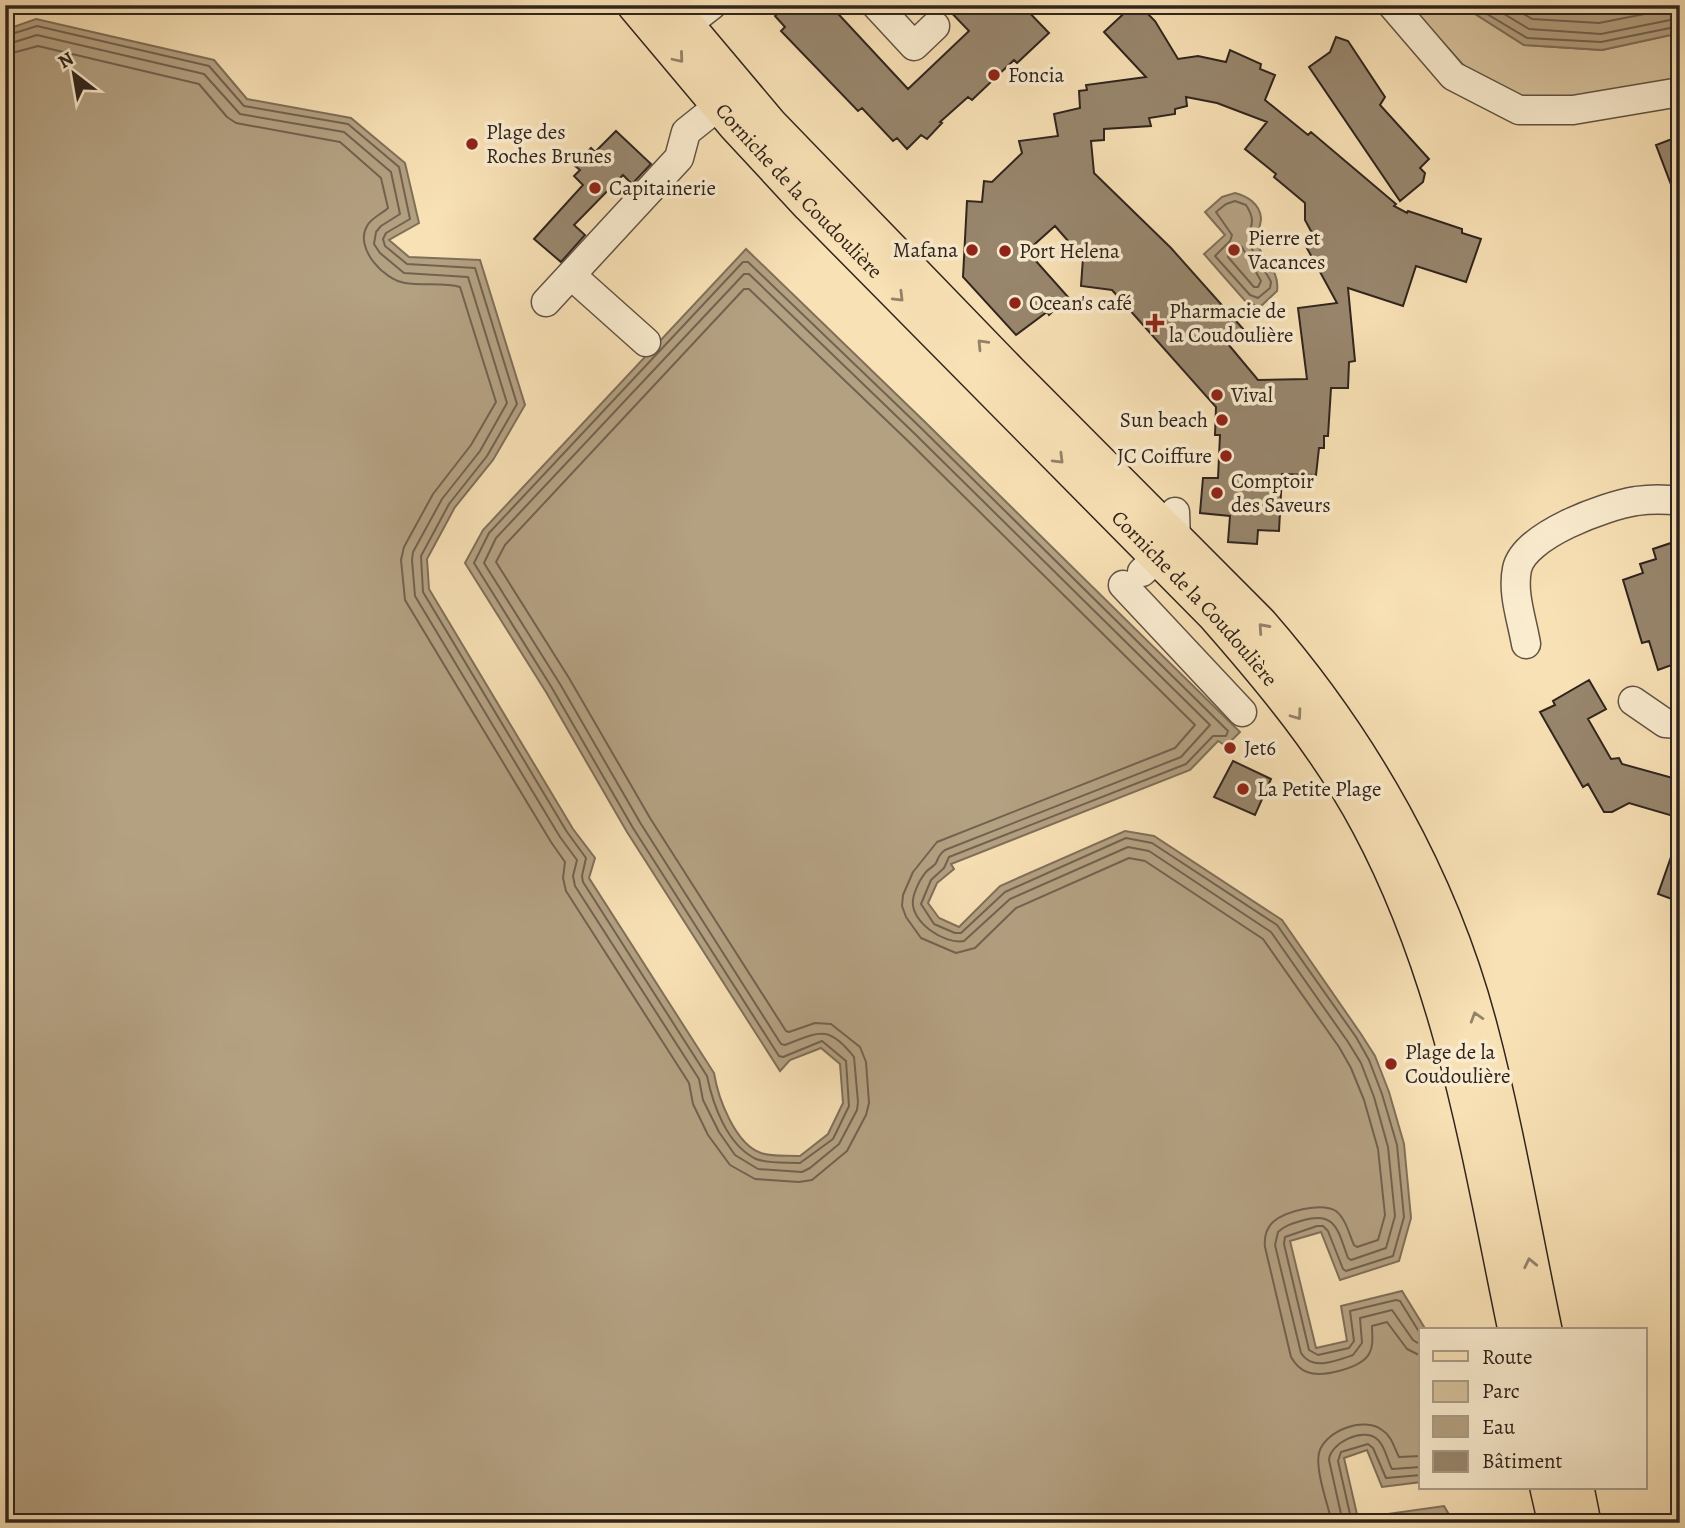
<svg xmlns="http://www.w3.org/2000/svg" width="1685" height="1528" font-family="Alegreya,serif">
<style>
.green{fill:#d6c19b;stroke:#83725c;stroke-width:2}
.water{fill:#b4a182;stroke:#7f6f5a;stroke-width:2}
.lines{fill:none;stroke-linecap:round;stroke-linejoin:round}
.shore{stroke:#726250;stroke-width:2}
.building{fill:#98866d;stroke:#30241e;stroke-width:2;fill-rule:evenodd}
.minor-casing{stroke:#625344;stroke-width:31}
.major-casing{stroke:#30241e;stroke-width:38}
.minor{stroke:#faeccf;stroke-width:28}
.major{stroke:#f8e1b5;stroke-width:35}
.oneway{stroke:#94826a}
.poi-dot{fill:#8f2418;stroke:#faeccf;stroke-width:2.5}
.labels{text-anchor:middle;stroke-width:7;stroke-linejoin:round;paint-order:stroke}
.poi-label{font-size:21px;fill:#30241e;stroke:#faeccf;text-anchor:start}
.street-label{font-size:21px;fill:#30241e;stroke:#faeccf}
</style>
<rect width="100%" height="100%" fill="#f8e1b5"/>
<filter id="stains"><feTurbulence type="fractalNoise" baseFrequency=".00286" numOctaves="4"/><feColorMatrix values="0 0 0 0 .2 0 0 0 0 .09 0 0 0 0 .02 0 0 0 .5 -.17"/></filter>
<radialGradient id="worn" r=".72"><stop offset=".6" stop-color="#630" stop-opacity="0"/><stop offset="1" stop-color="#630" stop-opacity=".3"/></radialGradient>
<!-- green -->
<path class="green" d="M1409,5H1461L1524,45L1602,50L1680,33V83L1581,101L1522,98L1465,67Z"/>
<!-- water -->
<path class="water" d="M1461,5H1680V33L1602,50L1524,45Z
M36,19L214,60L247,99L351,118L405,163L419,223L389,240L409,257L480,260L525,405L493,460L455,507L427,559L429,589L573,829L595,858L589,878L714,1073C718,1098 735,1144 761,1153C772,1157 788,1155 800,1156L828,1134L843,1103L840,1064L821,1048L790,1060L780,1071L627,832L546,692L465,563L483,530L746,249L926,423L1240,732L1226,746L1218,741L1190,770L951,864L954,869L937,883L928,903L939,918L959,927L1000,886L1125,831L1154,836L1282,920L1361,1034L1375,1056L1389,1092L1404,1144L1411,1218L1399,1261L1340,1280L1321,1232L1290,1241L1316,1348L1347,1341L1341,1306L1402,1291L1426,1330H1421V1482L1382,1487L1367,1450L1344,1458L1359,1523H5V30Z
M1235,193C1247,196 1260,204 1261,218C1261,228 1254,236 1258,246C1265,262 1280,272 1277,291L1260,307L1246,302L1204,254L1225,235L1205,212L1222,197Z
M1444,1506L1454,1523H1387V1514Z"/>
<g class="lines">
<!-- shore -->
<path class="shore" d="M1472,5L1527,38L1601,42L1680,26
M1489,5L1529,29L1601,34L1680,18
M1509,5L1532,19L1599,23L1680,7
M5,36L37,26L209,66L244,106L348,124L399,167L410,219L386,233L383,239L385,246L407,264L475,268L517,404L487,456L449,504L421,556L423,592L567,832L586,858L582,876L583,882L707,1076C713,1105 727,1145 756,1159C768,1164 787,1162 800,1163L833,1139L849,1106L846,1061L822,1041L783,1057L779,1056L633,828L552,688L474,563L489,533L743,262H748L921,428L1228,731L1226,736H1213L1186,764L949,857L944,868L931,880L921,904L934,924L955,933H961L1005,892L1126,838L1152,843L1277,925L1356,1037L1369,1060L1382,1094L1397,1145L1404,1217L1393,1256L1346,1271L1343,1269L1328,1231L1323,1226H1317L1285,1237L1284,1244L1309,1350L1318,1355L1349,1348L1354,1341L1350,1311L1396,1300L1400,1301L1421,1335
M5,45L37,35L204,74L240,114L344,132L391,172L400,214L381,226L376,232L374,244L380,253L404,273L468,277L507,403L480,451L442,499L413,552L412,560L415,596L560,837L577,860L573,876L575,886L699,1079L703,1100L719,1132L735,1155L758,1169L802,1172L810,1168L839,1144L857,1110L858,1102L854,1057C828,1024 819,1032 785,1045L781,1044L641,824L560,684L484,563L496,538L744,274H749L915,434L1210,725L1181,757L945,850C939,854 939,857 936,863C935,865 929,869 927,871C921,877 914,891 913,900C910,922 945,945 964,941L1010,899L1128,847L1149,851L1271,932L1348,1042L1361,1063L1374,1097L1388,1147L1395,1216L1386,1248L1351,1260L1348,1258C1338,1232 1337,1211 1304,1220C1294,1223 1285,1225 1278,1232L1275,1245L1301,1353C1312,1371 1336,1361 1353,1355L1362,1343L1360,1318L1392,1310L1413,1340L1421,1345
M5,55L38,46L199,84L227,117L236,123L340,142L381,178L388,208C382,214 372,217 367,226C354,248 384,280 405,283C423,286 444,282 460,287L496,402L471,445L433,494L404,547L401,560L405,600L551,842L565,862L563,878L566,891L689,1083L693,1104L708,1135L730,1165L755,1179L799,1182L812,1180L847,1151L866,1115L869,1103L866,1062L860,1047L831,1024L815,1023L789,1032L786,1031L650,818L569,678L496,562L505,545L744,289H749L908,441L1195,725L1175,748L937,842L913,872L903,895L902,906L906,917L921,938L956,953L975,948L1016,908L1129,858L1145,861L1263,939L1339,1047L1351,1068L1364,1100L1378,1149L1385,1215L1378,1240L1357,1247L1354,1245C1349,1234 1346,1219 1336,1211C1322,1202 1285,1211 1273,1222C1266,1229 1264,1238 1265,1247L1291,1357C1295,1364 1299,1369 1307,1372C1322,1378 1361,1368 1369,1354C1374,1345 1372,1336 1372,1326L1387,1322L1407,1349L1421,1356
M1235,201L1246,205C1258,224 1248,224 1250,242C1252,256 1265,269 1271,282L1270,288L1258,298L1250,295L1215,256L1230,241L1232,235L1216,212L1226,204Z
M1237,245L1242,247L1261,281L1258,287H1254L1228,257V254Z
M1332,1523C1328,1505 1315,1470 1319,1453C1324,1431 1364,1416 1382,1430C1392,1436 1394,1448 1399,1457L1421,1456
M1343,1523L1329,1460C1330,1443 1363,1427 1377,1439C1385,1445 1387,1460 1392,1469L1421,1467
M1352,1523L1338,1461L1341,1452L1368,1444L1373,1448L1386,1478L1421,1475"/>
</g>
<!-- building -->
<path class="building" d="M787,5H830L908,89L969,31L944,5H1022L1049,33L1017,63L1014,60L972,100L968,97L940,122L942,123L927,139L921,135L907,149L897,138L893,141L862,108L858,111L781,31L785,27L775,16Z
M1133,5H1139L1155,21L1178,59L1198,56L1226,62L1230,50L1261,64L1260,69L1275,75L1265,100L1308,135L1311,132L1396,204L1394,206L1407,213L1408,211L1462,229V233L1481,239L1466,282L1416,266L1403,306L1348,288L1355,361L1349,362L1348,388H1331L1328,436H1324V448H1319L1316,475L1282,474L1279,531L1258,530L1257,544L1228,542L1230,516L1200,513L1203,478H1218L1220,435H1215L1216,407L1112,290L1081,286L1083,258L1055,226L1027,251L1068,297L1049,315L1047,312L1016,335L963,277L967,201L982,202L984,181L992,182L1022,153L1019,141L1058,136L1054,114L1080,108L1079,91L1087,90L1086,85L1146,77L1104,32ZM1186,97L1217,103L1267,122L1245,149L1276,174L1274,177L1305,203V220L1312,233L1302,239L1337,303L1298,308L1307,379L1258,380L1228,344L1244,330L1171,248L1094,173L1091,141L1104,140V129L1151,126L1149,118L1175,114V109L1187,106Z
M1336,37L1348,41L1385,97L1380,105L1429,159L1420,168L1425,173L1423,182L1400,201L1309,67L1330,52Z
M616,131L651,164L632,184L623,175L574,225L585,235L561,262L534,239L583,185L574,176L580,170L575,166L591,148L595,152Z
M1680,136V203H1678L1656,145Z
M1680,540V662L1658,670L1649,641L1642,643L1623,580L1643,573L1640,564L1656,559L1653,549Z
M1589,680L1606,709L1588,719L1611,759L1619,758L1622,764L1680,780V818L1629,803L1612,812H1604L1588,784L1583,787L1540,712L1555,705L1553,701Z
M1233,761L1271,779L1255,815L1214,797Z
M1677,840L1680,841V902L1658,894Z"/>
<g class="lines">
<defs>
<path id="minor" d="M876,5L914,46L935,26
M1392,5L1453,76L1519,110H1573L1680,92
M685,26L712,5
M571,275L646,342
M546,302L679,158L686,132L736,92
M1142,572L1176,540L1175,512
M1123,585L1242,712
M1526,644C1522,620 1512,593 1517,569C1524,535 1605,506 1636,501C1651,499 1665,499 1680,501
M1633,701L1665,723L1680,724"/>
<g id="major">
<path id="s1" d="M635,5L735,124L810,205L1215,615C1272,680 1328,747 1369,824C1453,981 1480,1157 1516,1330"/>
<path d="M669,5L770,125L1011,374L1260,624C1361,740 1441,880 1480,1030C1506,1129 1523,1230 1544,1330"/>
<path d="M1548,1488L1556,1523"/>
<path d="M1576,1488L1583,1523"/>
</g>
</defs>
<!-- minor casing -->
<use href="#minor" class="minor-casing"/>
<!-- major casing -->
<use href="#major" class="major-casing"/>
<!-- minor -->
<use href="#minor" class="minor"/>
<!-- major -->
<use href="#major" class="major"/>
</g>
<!-- one-way arrows -->
<defs><path id="oneway-chevron" d="M-2-3.5L2.5 0L-2 3.5" fill="none" stroke-width="1.6" stroke-linecap="round" stroke-linejoin="round" transform="scale(1.75)"/></defs>
<g class="oneway">
<use href="#oneway-chevron" transform="translate(679 58) rotate(50)"/>
<use href="#oneway-chevron" transform="translate(899 297) rotate(45)"/>
<use href="#oneway-chevron" transform="translate(982 344) rotate(-134)"/>
<use href="#oneway-chevron" transform="translate(1059 459) rotate(45)"/>
<use href="#oneway-chevron" transform="translate(1263 628) rotate(-132)"/>
<use href="#oneway-chevron" transform="translate(1297 715) rotate(54)"/>
<use href="#oneway-chevron" transform="translate(1476 1017) rotate(-107)"/>
<use href="#oneway-chevron" transform="translate(1530 1263) rotate(-102)"/>
</g>
<!-- markers -->
<g class="poi-dot">
<circle cx="994" cy="75" r="7"/>
<circle cx="472" cy="144" r="7"/>
<circle cx="595" cy="188" r="7"/>
<circle cx="972" cy="250" r="7"/>
<circle cx="1234" cy="250" r="7"/>
<circle cx="1005" cy="251" r="7"/>
<circle cx="1015" cy="303" r="7"/>
<path d="M1151.5 312.5h7v7h7v7h-7v7h-7v-7h-7v-7h7z"/>
<circle cx="1217" cy="395" r="7"/>
<circle cx="1222" cy="420" r="7"/>
<circle cx="1226" cy="456" r="7"/>
<circle cx="1217" cy="493" r="7"/>
<circle cx="1230" cy="748" r="7"/>
<circle cx="1243" cy="789" r="7"/>
<circle cx="1391" cy="1064" r="7"/>
</g>
<g class="labels">
<!-- poi labels -->
<g class="poi-label">
<text x="1008" y="82">Foncia</text>
<text x="486" y="139">Plage des<tspan x="486" dy="24">Roches Brunes</tspan></text>
<text x="609" y="195">Capitainerie</text>
<text x="1248" y="245">Pierre et<tspan x="1248" dy="24">Vacances</tspan></text>
<text x="958" y="257" text-anchor="end">Mafana</text>
<text x="1019" y="258">Port Helena</text>
<text x="1029" y="310">Ocean's café</text>
<text x="1169" y="318">Pharmacie de<tspan x="1169" dy="24">la Coudoulière</tspan></text>
<text x="1231" y="402">Vival</text>
<text x="1208" y="427" text-anchor="end">Sun beach</text>
<text x="1212" y="463" text-anchor="end">JC Coiffure</text>
<text x="1231" y="488">Comptoir<tspan x="1231" dy="24">des Saveurs</tspan></text>
<text x="1244" y="755">Jet6</text>
<text x="1257" y="796">La Petite Plage</text>
<text x="1405" y="1059">Plage de la<tspan x="1405" dy="24">Coudoulière</tspan></text>
</g>
<!-- street labels -->
<g class="street-label">
<text dy="7" stroke="none"><textPath href="#s1" startOffset="248">Corniche de la Coudoulière</textPath></text>
<text dy="7" stroke="none"><textPath href="#s1" startOffset="816">Corniche de la Coudoulière</textPath></text>
</g>
</g>
<!-- margin -->
<rect width="1685" height="1528" fill="none" stroke="#f8e1b5" stroke-width="28"/>
<rect x="7" y="7" width="1671" height="1514" fill="none" stroke="#30241e" stroke-width="3.5"/>
<rect x="14" y="14" width="1657" height="1500" fill="none" stroke="#30241e" stroke-width="2"/>
<!-- legend -->
<rect x="1419" y="1328" width="228" height="161" fill="#faeccf" stroke="#a99c88" stroke-width="2"/>
<rect x="1433" y="1351" width="35" height="10" fill="#f8e1b5" stroke="#a99c88" stroke-width="2"/>
<text x="1482" y="1364" font-size="21" fill="#30241e">Route</text>
<rect x="1433" y="1381" width="35" height="21" fill="#d6c19b" stroke="#a99c88" stroke-width="2"/>
<text x="1482" y="1398" font-size="21" fill="#30241e">Parc</text>
<rect x="1433" y="1416" width="35" height="21" fill="#b4a182" stroke="#a99c88" stroke-width="2"/>
<text x="1482" y="1434" font-size="21" fill="#30241e">Eau</text>
<rect x="1433" y="1451" width="35" height="21" fill="#98866d" stroke="#a99c88" stroke-width="2"/>
<text x="1482" y="1468" font-size="21" fill="#30241e">Bâtiment</text>
<!-- north arrow -->
<g transform="translate(74 74) rotate(329)" stroke="#faeccf" stroke-width="5" paint-order="stroke">
<path d="M0-5L12 26L0 18L-12 26Z" fill="#30241e"/>
<text y="-10" font-size="19" font-weight="bold" text-anchor="middle" fill="#30241e">N</text>
</g>
<rect width="100%" height="100%" filter="url(#stains)"/>
<rect width="100%" height="100%" fill="url(#worn)"/>
</svg>
